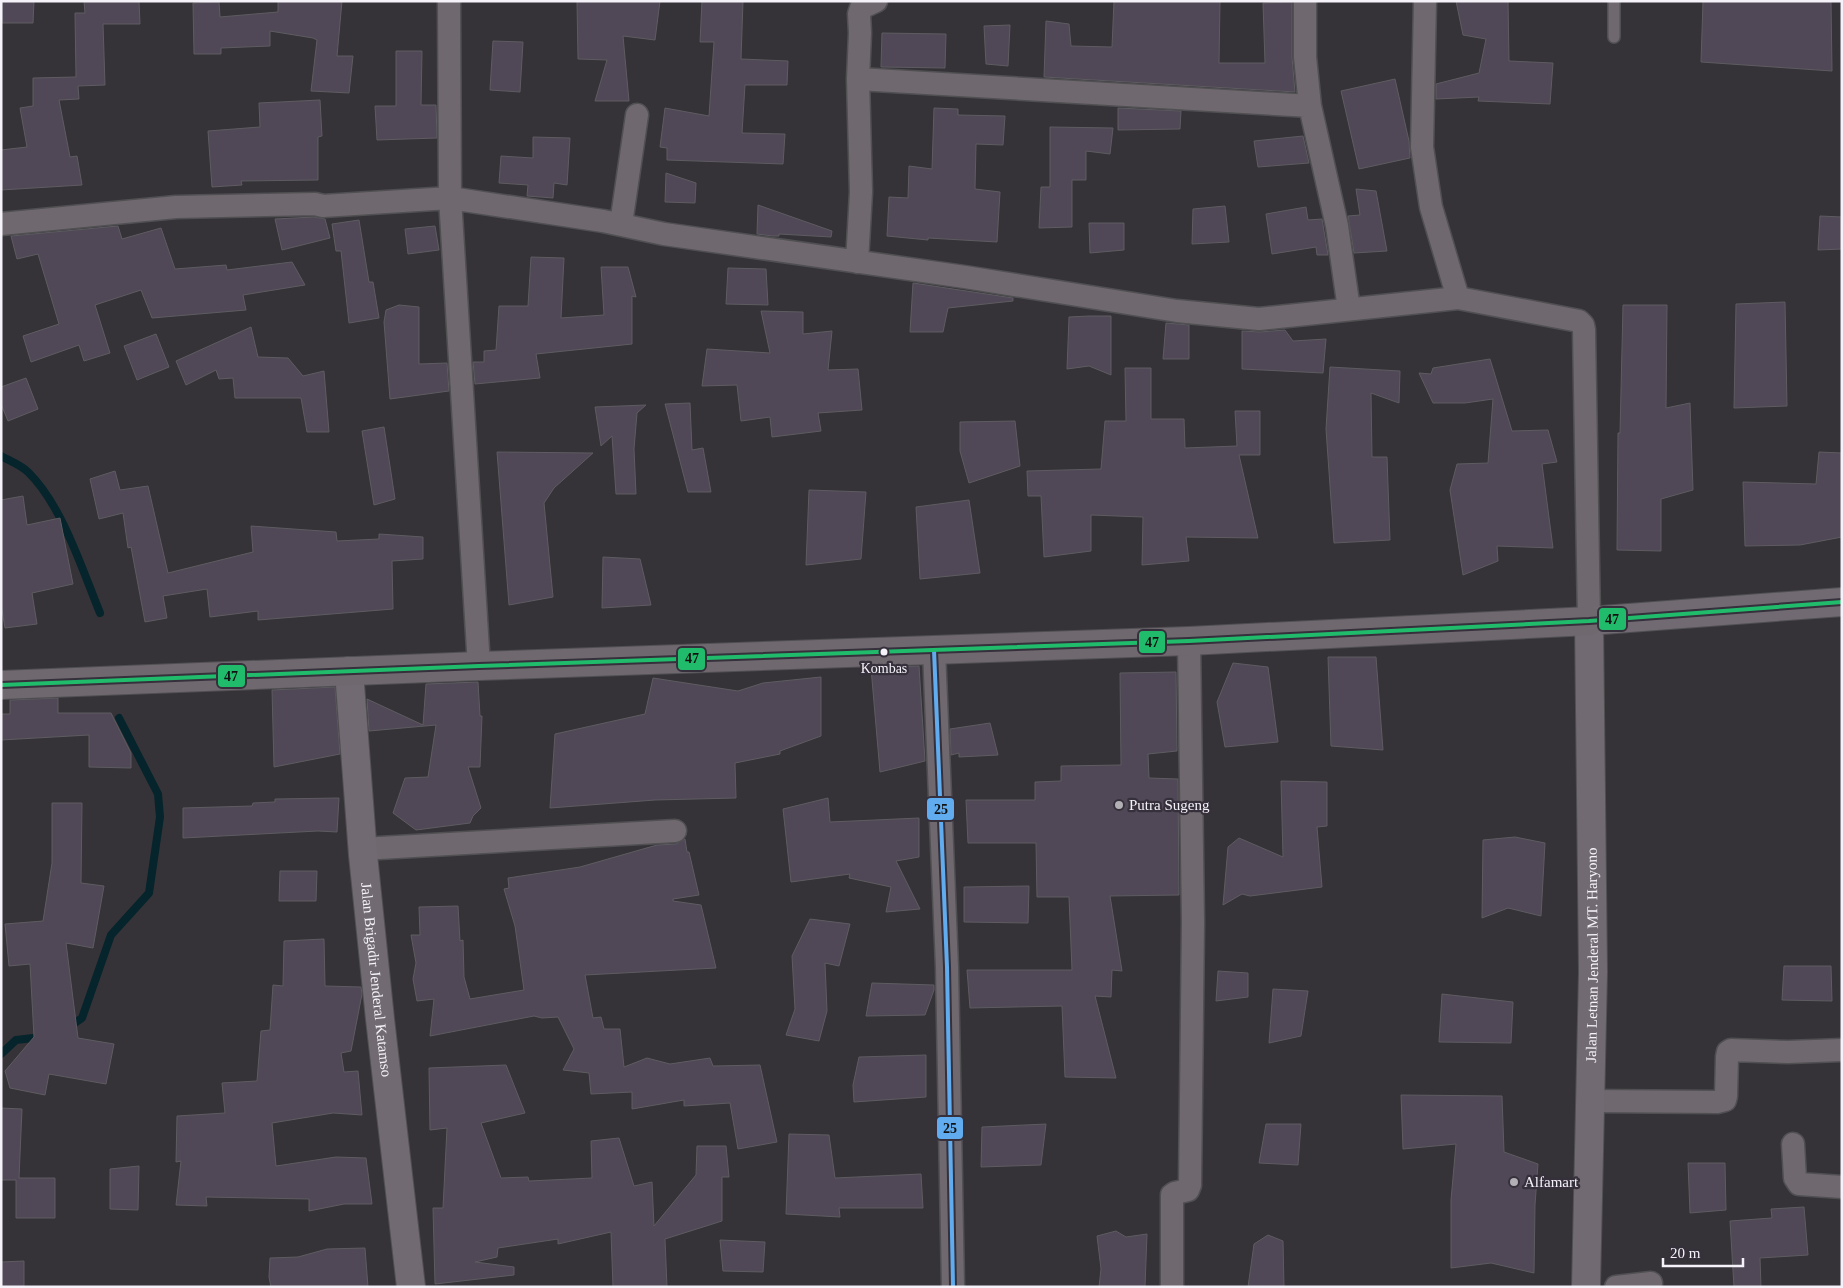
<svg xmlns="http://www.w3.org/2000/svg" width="1843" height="1288" font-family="Georgia,serif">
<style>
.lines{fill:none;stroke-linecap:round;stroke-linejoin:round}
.stream{stroke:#05242b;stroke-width:8}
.building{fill:#504857;stroke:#5e5c61}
.lane-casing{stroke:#504f52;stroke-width:14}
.street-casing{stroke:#504f52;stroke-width:25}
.secondary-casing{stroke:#504f52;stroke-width:30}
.primary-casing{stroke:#504f52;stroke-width:30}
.lane{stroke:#6f686e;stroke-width:11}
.street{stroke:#6f686e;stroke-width:22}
.secondary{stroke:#716a72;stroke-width:28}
.primary{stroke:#70686f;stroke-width:28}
.bus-1-casing{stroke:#35303b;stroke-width:8}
.bus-2-casing{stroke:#35303b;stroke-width:8}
.bus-1{stroke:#60acee;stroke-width:4}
.bus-2{stroke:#20bc6c;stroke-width:4}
.bus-dot{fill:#f5f2f9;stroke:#35303b;stroke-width:2}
.poi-dot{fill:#b2afb5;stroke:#35303b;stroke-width:2}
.labels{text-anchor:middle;stroke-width:4.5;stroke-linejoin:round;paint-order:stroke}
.bus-label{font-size:14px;fill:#f5f2f9;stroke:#35303b}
.poi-label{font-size:15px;fill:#f5f2f9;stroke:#35303b;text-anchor:start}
.street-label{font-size:15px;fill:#f5f2f9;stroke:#35303b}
.line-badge{stroke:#35303b;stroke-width:2}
.pale-badge-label{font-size:14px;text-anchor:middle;font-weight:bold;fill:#111}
</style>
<rect width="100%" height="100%" fill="#353338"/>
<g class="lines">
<!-- stream -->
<path class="stream" d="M1,456C10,461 21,465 28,472C62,505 82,569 100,613
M69,1027L82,1018L111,935L149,893L160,817L158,794L119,718
M1,1054L16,1040L42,1037"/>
</g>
<!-- building -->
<path class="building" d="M2,1H34L33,23H2Z
M84,1H139L140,24H103L105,85L78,86L79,99L59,100L70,157L77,156L82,185L1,190V150L27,147L20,108L33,106V78L76,77L75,13H85Z
M278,1H342L337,56H353L349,93L311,91L317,40L313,38L270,31V46L221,48V54H194L193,3L219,2L220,17L278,12Z
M577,1H660L655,40L623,36L629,101H595L607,60L578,59Z
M702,1H743L741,59L788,61L787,85H745L742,133L785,134L783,164L667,160V148L660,147L665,108L709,116L714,42H700Z
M1114,1H1220L1219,63H1265L1263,3L1292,2V57L1295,92L1044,77L1046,21L1069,24L1071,46L1112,47Z
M1456,1H1508L1509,61L1553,63L1550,104L1478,101L1479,97L1436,99V84L1479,73L1486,39L1463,35Z
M1703,1H1831L1832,71L1701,62Z
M1010,25L1008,66L986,64L984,26Z
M882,33L946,34L945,68L881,67Z
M493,41L523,42L520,92L490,90Z
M396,51H422L421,105H436L437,138L377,140L375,106H396Z
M1395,79L1409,141L1410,158L1359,169L1341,91Z
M320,100L322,136L318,137V180L241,181L242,185L212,187L208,131L260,127L259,103Z
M934,108L958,109V115L1005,116L1003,145L976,144L975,189L1000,192L997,242L928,238V240L887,236L889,197L908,198L909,166L932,169Z
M1118,108L1181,111L1180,129L1118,130Z
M1050,127L1113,128L1110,154L1086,151V180H1072V227L1039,228L1041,187H1050Z
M1303,136L1309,163L1258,167L1254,141Z
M533,137L570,138L567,185L554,183L553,198L527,196L528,185L499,183L501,156L533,158Z
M666,173L696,183L695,203L665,202Z
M1356,189L1376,191L1387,251L1354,253L1348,216L1360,215Z
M758,205L832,231L831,237L779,234V236H773L757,234Z
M1225,206L1229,242L1192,244L1193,209Z
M1306,207L1308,220L1322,219L1328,255H1317L1316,247L1272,254L1266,214Z
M1820,216L1842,217V249L1818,250Z
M314,217L325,219L330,238L282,250L275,219Z
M359,220L369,282H373L379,318L349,323L341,251H336L332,224Z
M1089,223H1124V250L1090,253Z
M118,226L122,239L161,228L175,269L226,265L227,270L292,262L305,285L243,295L246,310L152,318L141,290L95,305L110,353L84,361L79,345L31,362L23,336L59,324L38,254L17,259L11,236Z
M435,226L439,250L408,254L405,229Z
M531,257L564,258L561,318L604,315L601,267H628L636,297L632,296V344L536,354L540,378L475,384L473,362H484V351L496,350L499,306H528Z
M728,268L766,269L768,305L726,304Z
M913,283L1013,298V301L948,308L943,332H910Z
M1785,302L1787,406L1734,408L1736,304Z
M399,305L419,307V364L447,363L449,391L390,399L384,322L386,310Z
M1623,305H1667L1666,408L1690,403L1693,490L1661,499V551L1617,550L1618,433H1620Z
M761,311L803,312V334L832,331L828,370L858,369L862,410L818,413L821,431L772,437L770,417L741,421L737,385L702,386L707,349L770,353Z
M1089,316H1111V375L1089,366L1067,369L1069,317Z
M1166,323L1189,325V359H1163Z
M251,327L258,357L288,358L303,376L324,371L329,432H307L301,398H235L233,378L219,379L216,370L186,385L176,361Z
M1285,330L1293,341L1326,339L1323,373L1242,369V331L1260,332Z
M156,334L169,367L137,380L124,346Z
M1490,359L1512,431L1548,430L1557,462L1542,464L1553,548L1497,546L1498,561L1463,575L1450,490L1457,464L1488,463L1493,399L1465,403H1433L1419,373L1431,374L1433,368Z
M1330,367L1400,371L1399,403L1371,393L1372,457H1387L1390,540L1334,543L1326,429Z
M1125,368H1151V419H1184L1185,448L1237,446L1235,411H1260V455H1239L1258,538L1186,537L1189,561L1142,565L1143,517L1091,515V551L1044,557L1041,496H1028L1027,471L1101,469L1105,421H1126Z
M26,378L38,409L8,421L1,404V387Z
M690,403L692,450L703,448L711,492H688L665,404Z
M646,405L637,413L634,449L636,494H616L612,436L601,446L595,407Z
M1015,421L1020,466L969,483L960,451V422Z
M384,427L395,499L374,505L362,431Z
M497,452L593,453L554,488L544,503L553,597L509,605Z
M1819,452L1842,453V537L1800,545L1745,546L1743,482L1816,484Z
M115,471L120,490L148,486L168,573L253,552L251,526L336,532L337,541L379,539V534L423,537V559L392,561L393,609L258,620V611L210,617L207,589L163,596L167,618L145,622L131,547L128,548L123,513L99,519L90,479Z
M809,490L866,492L861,559L806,565Z
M23,496L27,525L60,518L73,584L32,593L37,624L5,628L1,604V500Z
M969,500L980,573L920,579L916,507Z
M603,557L640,559L651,605L602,608Z
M1328,657H1376L1383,750L1331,746Z
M1233,663L1268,667L1278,742L1225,747L1217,702Z
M919,666L925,761L880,772L871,668Z
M1176,672L1177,751L1148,754L1149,778L1178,779L1179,895L1110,896L1122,971L1112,970L1111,997L1095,996L1116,1078L1065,1077L1062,1006L970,1008L967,970H1072L1069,897H1037L1036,843H968L966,800H1035V782L1061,781V766L1121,765L1120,673Z
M821,677V736L780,751V754L735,763L736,798L655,800L550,808L555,734L645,714L653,678L738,691L763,683Z
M478,682L480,716H482L480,767H468L481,808L473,816L470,823L416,830L393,813L405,778L428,777L436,725L369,731L367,699L423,725L426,684Z
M335,687L340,754L274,767L272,690Z
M58,698V713H111L131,753V768L89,767V735L1,740V714H10V700Z
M990,723L998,755L959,757V753L951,755L950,729Z
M1281,781L1327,782V826L1317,827L1322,887L1250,896L1242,894L1223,905L1228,847L1239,838L1283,857Z
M339,798L337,832L318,831L183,838V808L252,806L253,803L275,802V799Z
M828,798L830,822L919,818V857L896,861L920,909L886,912L891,887L849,878L850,874L791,882L783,809Z
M52,803H82L81,883L104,886L93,948L66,943L78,1038L114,1044L106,1084L49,1074L45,1095L10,1088L5,1071L34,1037L30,964L9,966L5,924L43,921L52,863Z
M1515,837L1545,843L1541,916L1508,908L1482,918L1483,840Z
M685,839L687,852H689L699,895L673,899V901L701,905L716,968L585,975L593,1018L601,1017L604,1029H620L624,1067L647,1058L670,1064L710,1058L713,1066L760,1065L777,1142L738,1149L730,1103L684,1106V1100L632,1109V1092L591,1094L589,1073L563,1070L574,1049L558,1017L542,1018L534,1016L430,1036L434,999L417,1001L413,979L416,963L411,935H420L419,907L458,906L460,941L463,940L464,977L470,999L524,990L515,926L504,889L509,888L508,878L580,867L657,845L676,844Z
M280,871H317L316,901H279Z
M1029,886L1028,923L964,922V887Z
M810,919L850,924L839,966L825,963L827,1011L819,1041L786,1035L795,1009L792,956Z
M324,939L325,986L361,987L362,994L351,1051L341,1053L344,1072L358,1071L362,1115L333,1113L272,1123L276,1166L336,1157L366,1158L372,1204H344L309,1211V1199L206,1197L207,1206L176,1205L181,1161L176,1162L177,1116L225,1113L222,1083L257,1081L261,1031L270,1030L273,985L283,986L284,941Z
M1784,966H1831L1832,1001L1782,1000Z
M1218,971L1248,973V997L1216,1001Z
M872,983L934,985V990L925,1015L866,1016Z
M1273,989L1308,991L1301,1036L1269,1043Z
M1442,994L1513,1002L1511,1043L1439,1042Z
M926,1055V1097L854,1102L853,1085L859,1057Z
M506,1065L525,1113L481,1123L501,1178L528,1177L529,1181L592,1178L591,1141L619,1138L634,1186L652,1182L654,1226L696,1175L697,1146H726L729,1177H722V1221L665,1239L667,1287H613L611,1232L558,1244V1239L498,1248L497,1257L475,1262L514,1267V1275L435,1284L433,1208H443L447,1128L430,1130L429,1068Z
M1401,1095L1502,1096L1504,1152L1538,1164L1535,1205L1534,1273L1491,1263L1451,1268V1200L1456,1144L1403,1149Z
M1,1108L22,1109L19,1178H55V1218H16V1180H1Z
M1046,1124L1041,1165L981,1167L982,1127Z
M1266,1124H1301L1298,1165L1259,1163Z
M789,1134L829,1135L835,1178L921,1174L923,1208H839L840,1217L786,1214Z
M1688,1163H1725L1726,1210L1690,1213Z
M139,1166L138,1210L110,1209V1169Z
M1804,1207L1808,1255L1760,1258L1761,1287H1734L1730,1221L1772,1218L1771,1209Z
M1116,1231L1126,1237L1147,1234L1145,1287H1099L1101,1269L1097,1236Z
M1268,1235L1283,1241L1284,1287H1248L1254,1244Z
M720,1240L765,1242L763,1272L723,1271Z
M365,1248L368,1287H271L269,1277L270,1258L298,1257L327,1249Z
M24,1261V1287H1V1262Z"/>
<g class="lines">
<defs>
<path id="lane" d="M1614,1V37"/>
<path id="street" d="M449,1L450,198L479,666
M1305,1V57L1310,106L1337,226L1349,309
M1425,1L1422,147L1431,207L1458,298
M858,79L1310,106
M1,224L176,207L315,204L323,206L450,198L603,221L664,234L965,277L1177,311L1259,319L1458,298L1579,321L1583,325L1584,330L1589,621
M621,224L637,115
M857,262L861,192L858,79L860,33L859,14L861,8L876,1
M934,650L947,967L953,1287
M362,849L675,831
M1590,1101L1717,1102L1725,1100L1726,1096L1727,1057L1728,1052L1731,1050L1788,1052L1842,1050
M1793,1144L1795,1178L1799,1184L1842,1187
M1172,1287V1195L1175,1193L1188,1190L1190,1185L1193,922L1189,641
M1616,1287L1651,1283"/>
<g id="secondary">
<path id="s1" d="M349,671L363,855L380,1019L411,1287"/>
<path id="s2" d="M1586,1287L1593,972L1589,621L1842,602"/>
</g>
<path id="primary" d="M1,685L479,666L1189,641L1589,621"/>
</defs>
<!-- lane casing -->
<use href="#lane" class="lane-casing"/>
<!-- street casing -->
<use href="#street" class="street-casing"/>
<!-- secondary casing -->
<use href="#secondary" class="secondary-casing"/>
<!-- primary casing -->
<use href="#primary" class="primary-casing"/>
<!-- lane -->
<use href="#lane" class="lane"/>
<!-- street -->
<use href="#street" class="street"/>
<!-- secondary -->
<use href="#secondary" class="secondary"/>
<!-- primary -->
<use href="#primary" class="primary"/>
<defs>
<path id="bus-1" d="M934,650L947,967L953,1287"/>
<path id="bus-2" d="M1,685L479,666L1189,641L1589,621L1842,602"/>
</defs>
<!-- bus-1 casing -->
<use href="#bus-1" class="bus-1-casing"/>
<!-- bus-2 casing -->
<use href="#bus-2" class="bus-2-casing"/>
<!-- bus-1 -->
<use href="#bus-1" class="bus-1"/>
<!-- bus-2 -->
<use href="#bus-2" class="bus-2"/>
</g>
<!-- markers -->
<circle class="bus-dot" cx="884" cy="652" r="4.5"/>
<g class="poi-dot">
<circle cx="1119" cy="805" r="5"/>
<circle cx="1514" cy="1182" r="5"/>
</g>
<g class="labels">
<!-- bus labels -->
<g class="bus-label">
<text x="884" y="673">Kombas</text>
</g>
<!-- poi labels -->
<g class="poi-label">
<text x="1129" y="810">Putra Sugeng</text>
<text x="1524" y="1187">Alfamart</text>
</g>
<!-- street labels -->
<g class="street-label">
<text dy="5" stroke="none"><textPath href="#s2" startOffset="332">Jalan Letnan Jenderal MT. Haryono</textPath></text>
<text dy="5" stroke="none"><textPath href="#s1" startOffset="310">Jalan Brigadir Jenderal Katamso</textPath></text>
</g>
</g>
<g class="line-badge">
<rect x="1598" y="607" width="29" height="24" rx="5" fill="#20bc6c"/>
<rect x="1138" y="630" width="28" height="24" rx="5" fill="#20bc6c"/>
<rect x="677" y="647" width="29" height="24" rx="5" fill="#20bc6c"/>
<rect x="217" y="664" width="29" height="24" rx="5" fill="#20bc6c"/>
<rect x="926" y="797" width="29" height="24" rx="5" fill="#60acee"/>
<rect x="936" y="1116" width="28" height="24" rx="5" fill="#60acee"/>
</g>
<g class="pale-badge-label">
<text x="1612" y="624">47</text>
<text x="1152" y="647">47</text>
<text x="692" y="663">47</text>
<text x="231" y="681">47</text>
<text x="941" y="814">25</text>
<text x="950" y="1133">25</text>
</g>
<!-- border -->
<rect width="1843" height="1288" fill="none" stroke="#f5f2f9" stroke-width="5"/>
<!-- scale -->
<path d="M1663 1258v8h80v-8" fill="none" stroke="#f5f2f9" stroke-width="2.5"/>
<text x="1670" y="1258" font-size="15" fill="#f5f2f9" stroke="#35303b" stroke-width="4" paint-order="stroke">20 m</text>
</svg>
